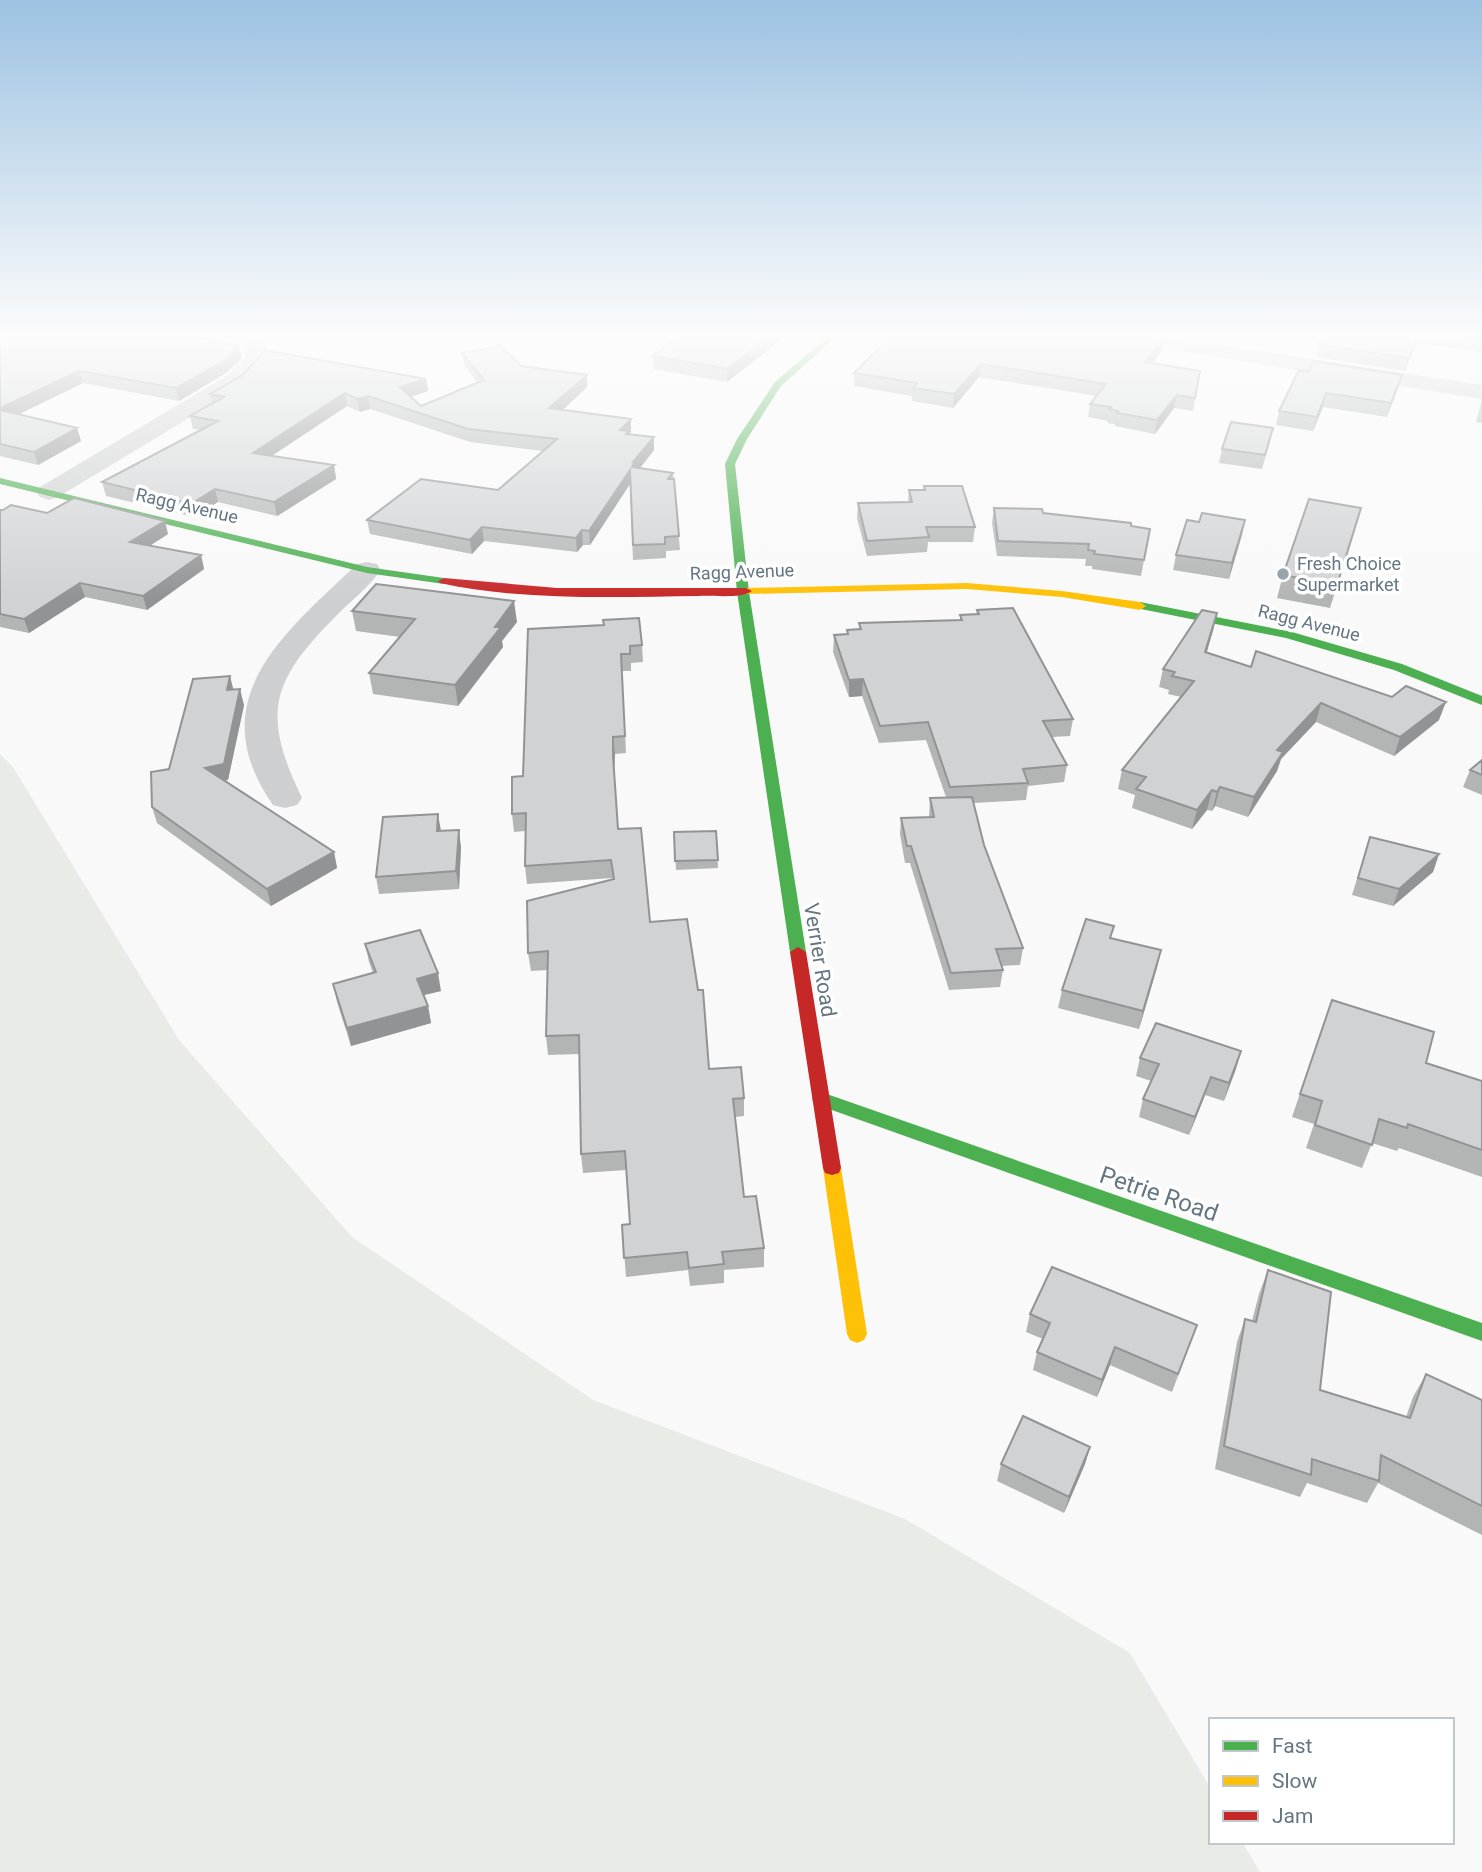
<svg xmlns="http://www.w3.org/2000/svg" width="1482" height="1872" font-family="Roboto,sans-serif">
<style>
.green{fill:#e8ebe6}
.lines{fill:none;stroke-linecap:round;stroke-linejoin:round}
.street{fill:#cecfd0;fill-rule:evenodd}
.fast{fill:#4caf50;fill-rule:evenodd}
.slow{fill:#ffc107;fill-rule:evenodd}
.jam{fill:#c62828;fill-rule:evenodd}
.wall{fill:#b3b5b5}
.shaded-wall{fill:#929394}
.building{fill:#d0d2d3;stroke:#929394;stroke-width:2}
.poi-dot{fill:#99a4ac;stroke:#fff;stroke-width:2.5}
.labels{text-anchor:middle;stroke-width:7;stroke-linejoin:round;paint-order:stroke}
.far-street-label{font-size:18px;fill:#657683;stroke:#fff}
.far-poi-label{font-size:18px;fill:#657683;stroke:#fff;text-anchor:start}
.street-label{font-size:21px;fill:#657683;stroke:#fff}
.near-street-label{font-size:24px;fill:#657683;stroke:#fff}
</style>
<rect width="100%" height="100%" fill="#f9f9f9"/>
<!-- green -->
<path class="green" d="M0,754L13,767L179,1040L352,1237L593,1400L905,1519L1130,1653L1211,1789V1842H1242L1260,1872H0Z"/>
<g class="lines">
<!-- street -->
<path class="street" d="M247,337H267V359L244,385L58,497L49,500L40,497L36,492L40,487L228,375L245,358Z
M1118,337H1168L1482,385V399L1128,343L1121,341Z
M367,562L377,564L381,570C370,586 353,599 339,613C272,680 260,711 302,798L297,805L285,808L273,805C199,699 285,633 357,564Z"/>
<!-- fast -->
<path class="fast" d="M827,337H836L781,386L747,439L735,464L749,592L806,952L798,957L790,952L737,592L725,464L737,439L775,382Z
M0,478L367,567L444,578L450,581L444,584L367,573L0,484Z
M1140,602L1292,632L1402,664L1482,696V705L1394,670L1286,638L1136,608L1134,606Z
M821,1092L1482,1323V1341L815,1104L812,1099L815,1094Z"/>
<!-- slow -->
<path class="slow" d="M967,583L1062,591L1140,602L1146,606L1140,610L1062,597L967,589L746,594L740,591L746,588Z
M832,1161L839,1163L841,1168L867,1334L864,1340L857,1343L850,1340L847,1334L823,1168L825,1163Z"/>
<!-- jam -->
<path class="jam" d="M444,578L557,588H746L752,591C741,599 714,595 699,596C617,597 520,601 440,583L438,581Z
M798,947L806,952L841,1168L839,1173L832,1175L825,1173L823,1168L790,952Z"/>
</g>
<!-- wall -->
<path class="wall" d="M0,337H220L214,341L242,358L226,373L179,401L83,383L18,414L77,428L81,441L38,465L0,456Z
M1322,337H1482V352L1416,343L1405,371L1316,357Z
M783,338L727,382L654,369L653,356Z
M1162,351L1152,363L1200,371L1193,411L1174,408L1155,434L1115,426V424L1107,423L1108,421L1088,417L1090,404L1097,396L979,377L953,408L912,401V396L854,386V373Z
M462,353L521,366L587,387L563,410L631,432L629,434L654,437V450L640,468L673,473L680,550L666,551V558L633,560L630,484L590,545H583L577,552L484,541L472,554L370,534L367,520L498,490L543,451L470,442L370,409L360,412L347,406L272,456L334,465L336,479L277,516L218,502L194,517L106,496L102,482L200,430L193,429L190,416L212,403L210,394L426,379L428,391L411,397L421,406L477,382L464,365Z
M1309,372L1402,375L1387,417L1323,407L1313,431L1276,425L1279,411Z
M1482,399V423L1476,422Z
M1270,442L1262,469L1219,463L1222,449Z
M924,486L975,527L973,542H928L927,552L867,556L857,518L858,503L908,502L909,490H923Z
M994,508L1043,513L1131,526L1144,560L1141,576L1092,569V566H1085L1086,559L997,556L992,523Z
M0,510L47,513L168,534L149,546L201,555L204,569L147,610L85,597L29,633L0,627Z
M1245,520L1229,579L1173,570L1176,555L1199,522Z
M1355,530L1330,608L1277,598L1283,575Z
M977,610L1073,719L1070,736L1052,737L1067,765L1064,782L1028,786L1026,800L974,803L984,845L1023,948L1020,965L1002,966L1003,970L1000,987L949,990L910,863H905L900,834L901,818L929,817L930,798L946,797L926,740L879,743L862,696L849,697L833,652L834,635H847V630L859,629V623L960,620V615L976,614Z
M352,611L517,622L502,641L503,647L458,706L373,694L369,673L400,637L356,631Z
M1217,613L1207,652L1251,667L1439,720L1394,756L1316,722L1281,759L1277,771L1248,817L1215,806L1212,811L1207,810L1192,829L1132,808L1135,795L1118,789L1122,770L1181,697L1168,694L1169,690L1159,687L1163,669Z
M528,629L642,645L643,662L631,663V671H622L626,753L615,754L614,773L618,829L650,922L709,1069L744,1098V1116L735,1117L744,1197L764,1248V1267L724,1270V1283L690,1286L688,1270L626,1277L622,1225L630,1224L626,1170L583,1173L581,1154L579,1054L548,1055L546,1036L548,970L531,971L528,953L612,879V878L527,884L525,866V831L514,832L512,814L523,776Z
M234,690L244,705L228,780H225L334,852L337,868L271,906L157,823L152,807L169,769Z
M1482,760V795L1463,787L1470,770Z
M441,831L461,847L459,889L379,894L376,877Z
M716,831L718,868L676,870L674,832Z
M1370,837L1439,854L1433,872L1393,906L1352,895Z
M1112,939L1161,950L1139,1029L1058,1008L1062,990Z
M365,944L441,991L423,995L428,1006L431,1023L351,1046L337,1002L333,984L373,973L369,962Z
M1332,1000L1426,1063L1482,1081V1177L1399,1148L1397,1151L1372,1143L1362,1168L1306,1148L1314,1124L1292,1117Z
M1241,1051L1224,1101L1205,1095L1189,1135L1139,1117L1143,1099L1151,1081L1136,1076L1140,1058Z
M1268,1270L1320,1390L1406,1417L1413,1397L1426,1374L1482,1400V1535L1378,1483L1367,1503L1307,1483L1300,1497L1215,1469L1237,1342L1245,1319L1252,1321L1259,1294Z
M1030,1314L1197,1325L1172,1392L1110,1365L1097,1397L1033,1370L1037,1352L1043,1339L1026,1332Z
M1090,1447L1085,1464L1064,1513L997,1481L1001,1464Z"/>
<!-- shaded-wall -->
<path class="shaded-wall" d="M199,337H220L200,350L197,338Z
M769,337H783V338L727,382V369Z
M1417,337L1416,343L1405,371L1409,358Z
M1164,338L1162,351L1143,375L1145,362Z
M239,346L242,358L226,373L179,401L176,388Z
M981,364L979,377L953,408L954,394Z
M79,371L83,383L1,423L0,419V408Z
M587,375V387L550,421L549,408Z
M1402,375L1398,388L1387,417L1391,403Z
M426,379L428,391L402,399L400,387Z
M345,393L347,406L256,466L253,453Z
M1326,393L1323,407L1313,431L1317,417Z
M1177,395L1174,408L1155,434L1157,420Z
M368,396L370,409L360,412L357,399Z
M631,419V432L628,435L620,430Z
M77,428L81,441L38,465L34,452Z
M654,437V450L636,473L632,467L633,462Z
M334,465L336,479L277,516L274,502Z
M630,470V484L590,545L589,531Z
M215,489L218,502L194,517L191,504Z
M1245,520L1242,535L1229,579L1232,563Z
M165,521L168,534L134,556L130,542Z
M482,527L484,541L472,554L470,540Z
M582,530L583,545L577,552L576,538Z
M201,555L204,569L147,610L143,596Z
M80,583L85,597L29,633L24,619Z
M514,601L517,622L502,641L503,647L458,706L455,685Z
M1217,613L1213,631L1201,670L1205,652Z
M230,676L234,692L227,690Z
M863,679L862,696L849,697V680Z
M240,689L244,705L228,780L210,784L205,768Z
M1446,702L1439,720L1394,756L1400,737Z
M1321,703L1316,722L1281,759L1277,771L1248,817L1254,797L1277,750Z
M613,737L615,754L614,774L613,756Z
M1220,787L1215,806L1212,811L1217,792Z
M1212,790L1207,810L1192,829L1197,810Z
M438,814L441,831H437Z
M459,830L461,847L459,889L456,871Z
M334,852L337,868L271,906L267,889Z
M1439,854L1433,872L1393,906L1399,889Z
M1161,950L1157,968L1139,1029L1143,1011Z
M438,973L441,991L420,996L417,979Z
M428,1006L431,1023L351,1046L347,1028Z
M1241,1051L1236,1069L1224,1101L1229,1083Z
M1211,1077L1205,1095L1189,1135L1195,1117Z
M1115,1347L1110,1365L1097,1397L1102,1380Z
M1090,1447L1085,1464L1064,1513L1069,1497Z"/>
<!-- building -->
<path class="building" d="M0,337H199L197,338L239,346L224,361L176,388L79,371L0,408Z
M677,337H769L727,369L653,356Z
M890,337H1156L1164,338L1145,362L1200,371L1195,398L1177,395L1157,420L1117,413L1118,411L1109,409L1111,407L1090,404L1106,384L981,364L954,394L913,388L917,383L854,373Z
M1322,337H1417L1409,358L1319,345Z
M1464,337H1482V339Z
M501,346L521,366L587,375L549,408L631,419L620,430L628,431L626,434L654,437L633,462H635L632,467L673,473L668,479H674L679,536L665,537V544L633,545L630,470L589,531L582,530L576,538L482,527L470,540L367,520L421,479L498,490L557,439L468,429L368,396L357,399L345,393L253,453L334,465L274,502L215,489L191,504L102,482L218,421L190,416L224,397L210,394L243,375L265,350L426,379L400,387L421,406L484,380L462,353Z
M1313,361L1402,375L1391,403L1326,393L1317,417L1279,411L1299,370L1309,372Z
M0,410L77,428L34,452L0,444Z
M1231,422L1273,428L1265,455L1222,449Z
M924,486H962L975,527H926L929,537L867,541L858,503L912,502L909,490H925Z
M74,498L165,521L130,542L201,555L143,596L80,583L24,619L0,614V510H3L11,505L47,513Z
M1309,499L1361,508L1337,585L1283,575Z
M994,508L1042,509L1043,513L1131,523V526L1150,529L1144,560L1094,554L1095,551L1088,550L1089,544L998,541Z
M1202,513L1245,520L1232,563L1176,555L1187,520L1199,522Z
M376,584L514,601L495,627H501L455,685L369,673L415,619L352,611Z
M1013,608L1073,719L1043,721L1067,765L1023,769L1028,783L950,787L928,722L880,726L863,679L849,680L834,635L848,634L847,630L861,629L859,623L962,620L960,615L979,614L977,610Z
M1202,610L1217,613L1205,652L1251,667L1256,651L1392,697L1406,686L1446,702L1400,737L1321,703L1277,750L1283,752L1254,797L1220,787L1217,792L1212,790L1197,810L1136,789L1146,777L1122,770L1194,681L1172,676L1175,672L1163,669Z
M639,618L642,645L630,646V654H621L625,736L613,737V756L618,829L641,828L650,922L687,919L698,990H703L709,1069L741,1067L744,1098L733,1099L744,1197L756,1196L764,1248L722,1252L724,1264L689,1268L687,1252L624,1258L622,1225L630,1224L625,1151L581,1154L579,1035L546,1036L548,951L528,953L527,901L614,879L611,860L525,866L526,813L512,814V777L523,776L528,629L604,625L603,620Z
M230,676L227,690L240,689L224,764L205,768L334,852L267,889L152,807L151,772L169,769L193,679Z
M1482,760V775L1470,770Z
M972,797L984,845L1023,948L996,949L1003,970L951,973L911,846H907L901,818L934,817L930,798Z
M438,814L437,831L459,830L456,871L376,877L383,817Z
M716,831L718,860L675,861L674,832Z
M1370,837L1439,854L1399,889L1358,878Z
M1086,919L1114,926L1110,938L1161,950L1143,1011L1062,990Z
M420,930L438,973L417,979L428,1006L347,1028L333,984L376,972L365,944Z
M1332,1000L1434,1032L1426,1063L1482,1081V1150L1408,1124L1407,1128L1379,1119L1372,1145L1315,1125L1322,1101L1300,1094Z
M1156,1023L1241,1051L1229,1083L1211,1077L1195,1117L1143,1099L1159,1064L1140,1058Z
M1052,1267L1197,1325L1178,1374L1115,1347L1102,1380L1037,1352L1050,1323L1030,1314Z
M1268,1270L1331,1292L1320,1390L1410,1418L1426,1374L1482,1400V1506L1381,1455L1379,1481L1312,1459L1311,1475L1224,1446L1245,1319L1256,1322Z
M1023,1416L1090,1447L1069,1497L1001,1464Z"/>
<!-- sky -->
<linearGradient id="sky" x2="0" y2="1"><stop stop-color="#9dc2e2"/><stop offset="0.56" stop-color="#fcfcfc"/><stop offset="1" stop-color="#fcfcfc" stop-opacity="0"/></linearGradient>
<rect width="1482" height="599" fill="url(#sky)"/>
<!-- markers -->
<circle class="poi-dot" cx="1283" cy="574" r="7"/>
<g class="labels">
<!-- far-street labels -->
<g class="far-street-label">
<text transform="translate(187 506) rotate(13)" y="6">Ragg Avenue</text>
<text transform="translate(742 572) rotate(-2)" y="6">Ragg Avenue</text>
<text transform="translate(1309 623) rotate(14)" y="6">Ragg Avenue</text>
</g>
<!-- far-poi labels -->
<g class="far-poi-label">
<text x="1297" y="570">Fresh Choice<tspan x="1297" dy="21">Supermarket</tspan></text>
</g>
<!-- street labels -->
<g class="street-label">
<text transform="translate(820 960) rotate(81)" y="7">Verrier Road</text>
</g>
<!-- near-street labels -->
<g class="near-street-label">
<text transform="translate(1159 1194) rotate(19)" y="8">Petrie Road</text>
</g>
</g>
<!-- legend -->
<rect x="1209" y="1718" width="245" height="126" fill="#ffffff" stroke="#c1c8cd" stroke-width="2"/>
<rect x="1223" y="1741" width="35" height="10" fill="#4caf50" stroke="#c1c8cd" stroke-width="2"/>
<text x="1272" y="1753" font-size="21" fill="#657683">Fast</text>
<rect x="1223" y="1776" width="35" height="10" fill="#ffc107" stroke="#c1c8cd" stroke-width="2"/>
<text x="1272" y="1788" font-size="21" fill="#657683">Slow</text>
<rect x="1223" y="1811" width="35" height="10" fill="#c62828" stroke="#c1c8cd" stroke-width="2"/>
<text x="1272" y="1823" font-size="21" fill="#657683">Jam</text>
</svg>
